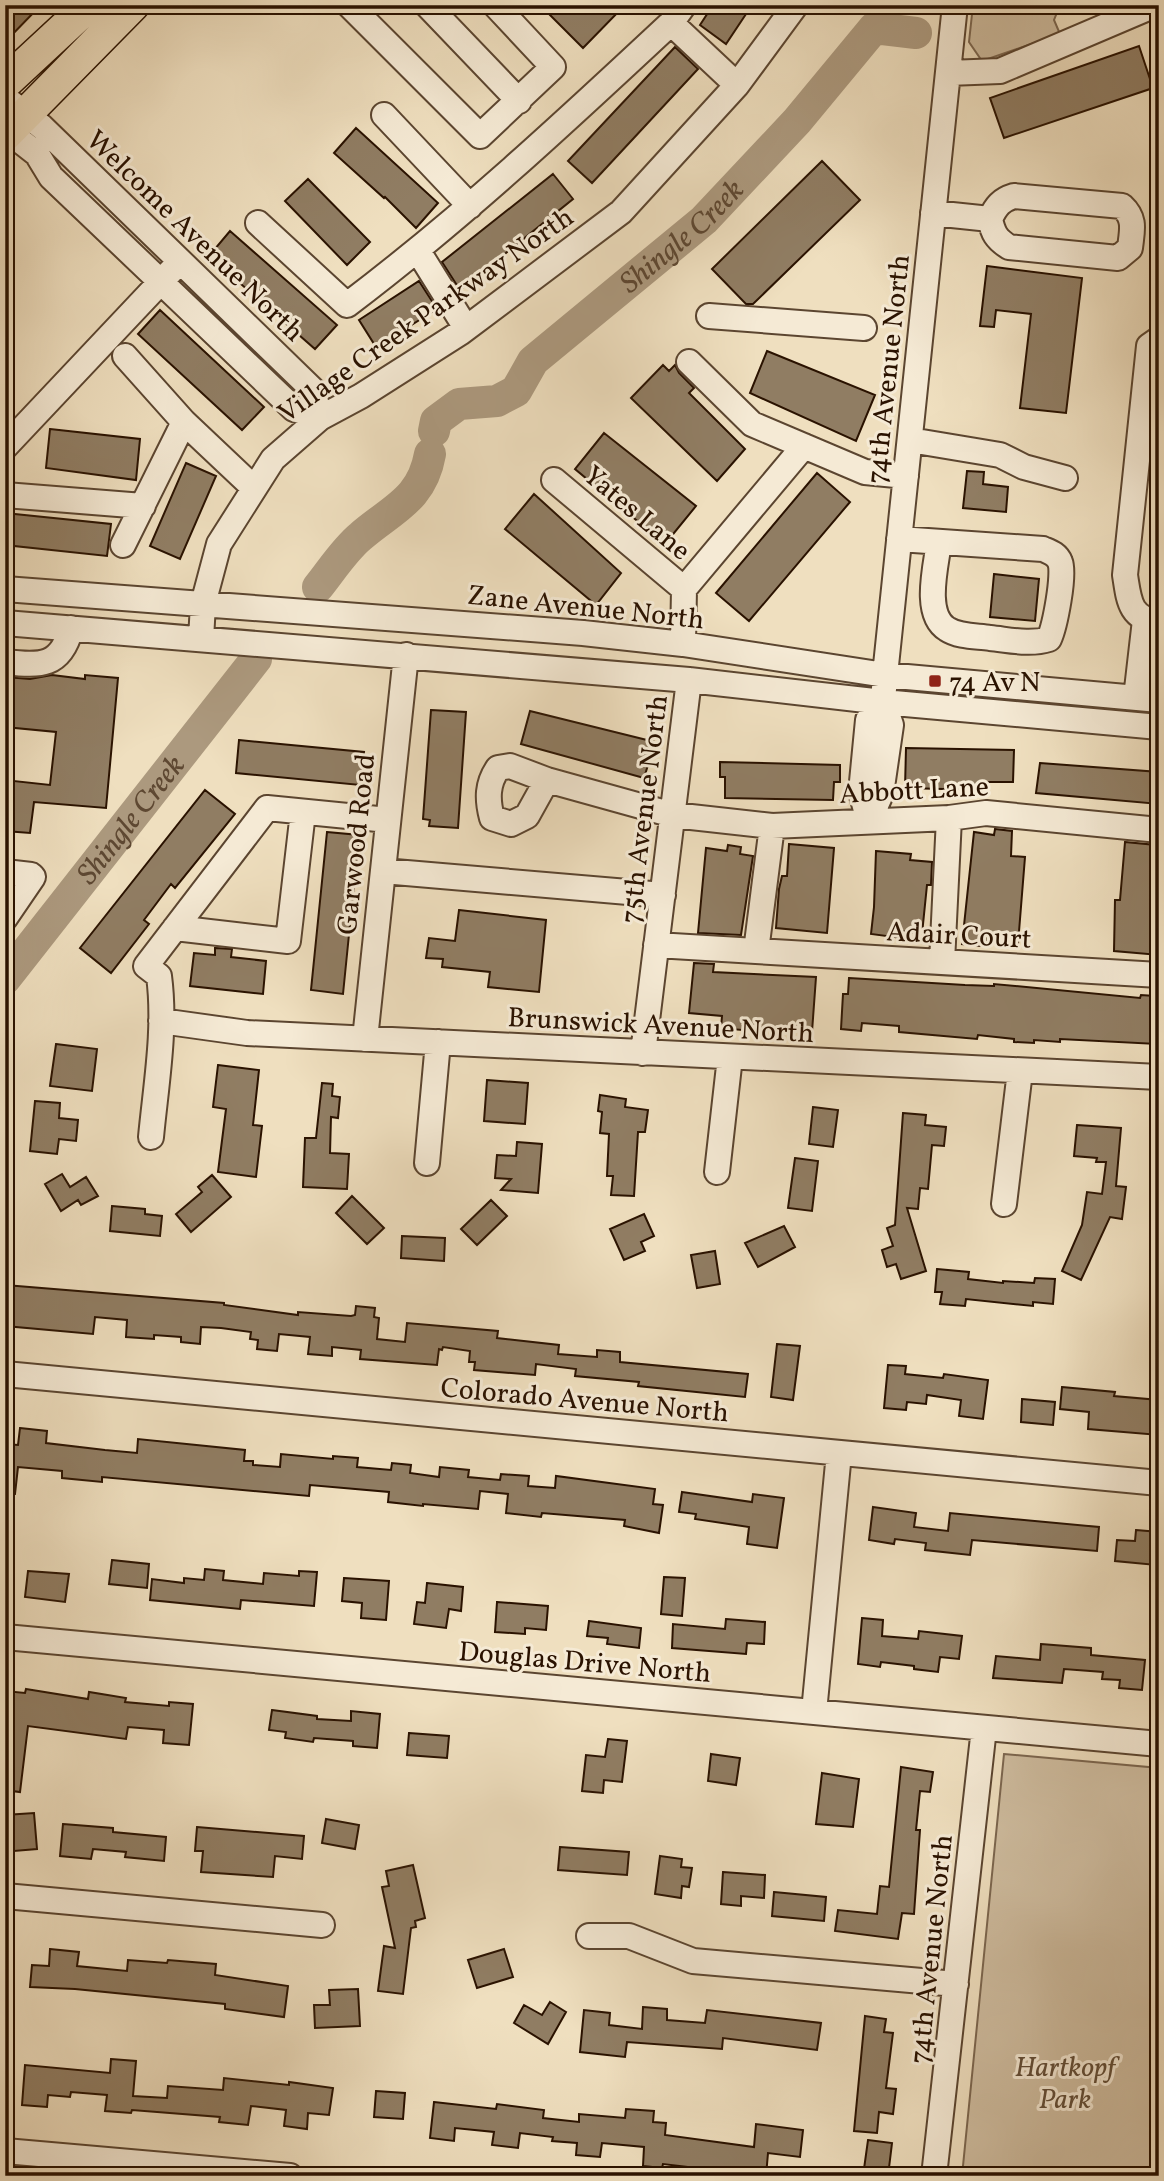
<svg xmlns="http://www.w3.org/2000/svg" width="1164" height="2181" font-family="Vollkorn,serif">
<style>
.green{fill:#cebc9f;stroke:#7c6750;stroke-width:2}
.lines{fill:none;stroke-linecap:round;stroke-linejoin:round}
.river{stroke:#ac997e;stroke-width:32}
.building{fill:#907d63;stroke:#2a1200;stroke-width:2}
.minor-casing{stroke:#5b4530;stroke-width:28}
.major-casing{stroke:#2a1200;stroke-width:35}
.minor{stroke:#f5ead5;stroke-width:24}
.major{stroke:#efdfbf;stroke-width:32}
.poi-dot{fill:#8f2418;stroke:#f5ead5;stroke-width:2.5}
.labels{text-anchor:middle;stroke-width:6;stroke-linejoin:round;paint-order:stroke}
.street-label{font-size:28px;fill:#2a1200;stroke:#f5ead5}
.poi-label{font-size:28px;fill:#2a1200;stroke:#f5ead5;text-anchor:start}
.park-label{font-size:28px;font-style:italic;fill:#634e38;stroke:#f5ead5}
.water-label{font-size:30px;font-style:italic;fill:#5e4832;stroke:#f5ead5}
</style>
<rect width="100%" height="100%" fill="#efdfbf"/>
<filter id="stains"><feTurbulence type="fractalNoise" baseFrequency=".00286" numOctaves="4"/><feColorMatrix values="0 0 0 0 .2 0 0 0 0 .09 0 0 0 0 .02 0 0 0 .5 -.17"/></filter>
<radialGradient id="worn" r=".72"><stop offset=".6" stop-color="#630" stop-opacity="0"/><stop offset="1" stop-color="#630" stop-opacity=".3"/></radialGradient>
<!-- green -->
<path class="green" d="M973,5H1060L1054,20L1060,34L982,61L969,42Z
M1004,1754L1159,1768V2176H962Z"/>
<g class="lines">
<!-- river -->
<g class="river">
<path id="s1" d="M434,431L436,421L459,404L497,401L516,391L533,361L704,220L797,121L874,28L916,33"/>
<path d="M318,587C331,571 344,550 361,536C392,509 422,500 430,454"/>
<path id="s2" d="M5,979L256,659"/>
</g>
</g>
<!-- building -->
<path class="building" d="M5,5H41L5,42Z
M540,5H625L583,48Z
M713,5H752L726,44L700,25Z
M1139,46L1153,88L1004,138L990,98Z
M675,47L698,69L592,183L568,161Z
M356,128L438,203L416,228L385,197L384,198L334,153Z
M822,161L860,200L753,304H746L712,269Z
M553,174L573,199L460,290L442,262Z
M308,179L370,242L347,265L285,201Z
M230,231L337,325L315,349L209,256Z
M987,266L1082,278L1066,413L1020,408L1031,314L996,310L994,327L980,326Z
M419,281L437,309L376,347L359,320Z
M160,310L264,407L242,430L138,334Z
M767,351L875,395L856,441L750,393Z
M663,365L669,371L675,365L679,373L694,388L689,393L745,449L717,481L631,398Z
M50,429L140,439L136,480L46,468Z
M604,433L696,506L665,544L575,469Z
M186,463L216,476L180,559L150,546Z
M967,471L984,472L983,484L1008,487L1006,512L963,508Z
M817,473L850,502L749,621L716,593Z
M534,494L621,573L596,605L505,529Z
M5,513L111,524L107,556L5,545Z
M994,574L1039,579L1035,621L990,617Z
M52,675L85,679V675L118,678L106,808L34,802L30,833L5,831V780L50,785L56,732L5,727V677L30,679Z
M431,710L466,712L458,828L429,826L430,820L423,819Z
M530,711L655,742L644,778L521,744Z
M239,740L364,752L360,785L236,773Z
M906,748L1014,750L1013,782H981V790L905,788Z
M720,762L840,765V782H834L833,800L725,798V777H720Z
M1040,763L1159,772V804L1036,793Z
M205,790L235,814L175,888L171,884L144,920L149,924L111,973L80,948Z
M995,829L1012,831L1011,856L1025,857L1018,944L981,941L980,946L962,944L974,832L994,835Z
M327,832L359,835L343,994L311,990Z
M1125,842L1156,845V850H1159V955L1114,951L1115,900H1120Z
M789,844L834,848L827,933L776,928L779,889L782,876H787Z
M728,845L741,847L740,854L753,856L741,935L698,933L706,848L727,851Z
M876,851L911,854L910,860L932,862L931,885H927L922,934L902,931L901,938L871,934L874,907Z
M459,910L546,920L539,992L488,987L490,972L442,967L443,959L426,958L429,938L455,941Z
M215,948L232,949L231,957L266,961L263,994L190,986L194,953L215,955Z
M694,963L714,964L713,972L816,977L812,1032L742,1026V1030L721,1028L722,1016L689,1013Z
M849,978L965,985L994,986V984L1140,998L1141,995L1155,996L1154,1013L1159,1014L1157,1044L1060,1039V1042L1034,1040V1043L1014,1042V1039L978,1035L977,1039L899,1032V1026L862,1023L861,1031L841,1029L843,994H848Z
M56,1044L97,1049L92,1091L50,1086Z
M218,1065L259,1070L253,1125L262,1126L256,1177L218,1172L226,1109L213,1107Z
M487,1080L528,1083L525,1124L484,1121Z
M322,1083L333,1084L332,1096L340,1097L338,1118L331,1117L330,1153L349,1154L347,1189L303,1187L305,1138H316Z
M600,1095L626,1099L625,1107L648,1110L645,1132H638L634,1196L611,1195L613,1176H607L609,1134L600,1133L602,1112L598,1111Z
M35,1101L60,1103L59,1118L78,1120L76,1141L59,1139L57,1154L30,1151Z
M813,1107L838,1110L833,1147L809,1144Z
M903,1113L926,1115L925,1125L946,1127L944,1146L932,1145L928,1189L920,1188L918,1209L907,1208L926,1271L901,1279L896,1264L887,1267L882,1250L893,1246L887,1228L895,1225Z
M1077,1125L1121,1128L1116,1186L1126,1187L1122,1219L1110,1217L1081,1280L1062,1271L1082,1225L1087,1192L1102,1194L1106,1162H1096L1097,1158L1074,1156Z
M517,1142L542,1144L538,1193L501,1190L511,1179L495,1178L497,1155L516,1156Z
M795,1158L818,1161L812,1211L788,1208Z
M62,1174L70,1187L86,1177L98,1196L81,1205L78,1200L61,1211L45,1184Z
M212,1175L231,1197L191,1232L176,1214L202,1192L198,1187Z
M352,1196L384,1228L367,1244L336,1213Z
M491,1200L507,1216L477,1245L461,1229Z
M112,1206L145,1209V1214L162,1216L160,1236L110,1231Z
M644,1214L654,1236L641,1242L645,1251L624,1260L610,1229Z
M784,1226L795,1247L758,1267L745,1243Z
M402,1236L445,1238L444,1261L401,1258Z
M715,1251L720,1284L697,1288L691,1255Z
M937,1269L969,1272L968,1279L1003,1283V1281L1034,1283L1035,1278L1055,1279L1053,1304L1033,1302V1306L966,1299L965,1306L940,1304L942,1292H935Z
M5,1285L224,1303V1305L298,1315V1312L351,1316L355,1315L356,1306L375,1308L374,1317L379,1318L377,1339L405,1342L407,1323L498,1331L497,1338L559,1345L558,1354L597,1357V1350L620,1352V1362L748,1374L745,1397L638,1386L639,1382L575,1376L576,1369L536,1364L535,1375L474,1370L475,1362H469L470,1351L443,1347L442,1350L439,1349L437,1365L360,1359L361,1350L332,1347V1356L308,1354L310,1337L279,1334L277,1351L257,1349L258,1340L250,1339L251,1332L221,1328L201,1327L200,1344L181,1342V1337L154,1335V1339L126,1337L127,1320L95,1317L93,1334L5,1326Z
M777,1344L800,1346L793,1400L771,1397Z
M888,1365L906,1366L905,1374L943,1378L944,1374L988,1380L983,1419L959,1416L961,1400L927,1395L926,1404L907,1402L906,1410L884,1408Z
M1062,1387L1115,1392L1114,1396L1159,1400V1435L1088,1429L1089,1412L1060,1409Z
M1022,1399L1055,1402L1053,1425L1021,1422Z
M20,1428L47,1431L46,1443L105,1450L137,1453L138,1439L245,1450L244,1461H253V1465L280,1467L281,1454L333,1459V1456L358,1458L357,1467L391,1470L392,1463L411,1465L410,1473L439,1477L440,1467L469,1470L468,1477L500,1480L501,1474L529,1476L528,1486L555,1488L556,1476L655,1489L653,1504L663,1505L659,1533L624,1526L625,1520L542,1513L541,1517L506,1513L508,1494L480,1491L478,1509L423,1504V1506L388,1502L389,1492L310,1485L309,1496L102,1477V1482L62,1478V1471L18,1467L15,1494L5,1493L6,1444L18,1445Z
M682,1492L752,1502L753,1494L784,1498L777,1548L747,1544L749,1527L695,1519L696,1514L679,1512Z
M873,1507L916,1513L914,1527L948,1531L950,1513L1099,1527L1097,1551L972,1540L970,1555L925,1550L926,1543L895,1539L894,1544L869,1540Z
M1136,1530L1159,1532L1156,1565L1115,1561L1117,1540L1135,1541Z
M112,1560L149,1564L147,1588L109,1584Z
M205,1569L224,1571L223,1580L263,1584L264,1573L299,1576V1571L317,1572L314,1606L241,1600L240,1609L150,1600L152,1579L184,1583V1578L204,1580Z
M28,1571L69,1574L65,1602L25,1597Z
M664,1577L685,1578L682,1616L661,1614Z
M344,1578L389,1581L386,1620L361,1618L362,1603L342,1601Z
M427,1583L463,1587L461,1611L449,1609L446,1628L414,1624L417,1602L425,1603Z
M497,1602L548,1606L546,1630L525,1628V1634L495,1632Z
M862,1618L883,1620L882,1636L918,1639L919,1631L962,1636L959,1659L940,1657L938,1672L914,1669V1666L881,1662L880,1667L858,1664Z
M726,1619L765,1622L764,1644L747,1643L746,1654L672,1648L673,1624L725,1629Z
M589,1621L641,1628L639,1648L607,1644L608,1638L587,1636Z
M1041,1644L1091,1648V1655L1145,1660L1142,1690L1119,1688L1120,1680L1102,1679L1103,1672L1064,1669L1062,1683L993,1678L996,1656L1040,1660Z
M26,1689L88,1699L89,1692L126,1698L125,1702L169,1706V1702L193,1704L189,1745L163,1743L164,1730L128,1727L126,1739L28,1726L20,1792L5,1790V1691L25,1693Z
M272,1710L317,1716V1719L351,1721V1711L380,1714L377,1748L353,1746V1741L314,1738L313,1742L285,1738L286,1732L269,1730Z
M409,1733L449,1736L447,1758L407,1755Z
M608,1739L627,1741L622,1782L604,1780L603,1793L582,1791L586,1755L605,1757Z
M711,1754L740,1758L736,1785L708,1781Z
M901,1767L933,1772L930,1792L920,1791L916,1830H920L914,1914L902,1913L898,1939L835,1931L838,1910L877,1914L880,1886L889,1887Z
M822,1773L859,1779L853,1827L816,1824Z
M34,1813L37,1849L14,1851L13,1838H5V1815Z
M326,1819L359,1825L355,1849L322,1843Z
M63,1824L113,1828V1832L166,1837L164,1861L125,1857L126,1852L93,1849L91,1859L60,1856Z
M197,1827L304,1836L302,1859L275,1856L273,1877L201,1872L203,1851H195Z
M560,1847L629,1852L627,1875L558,1870Z
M660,1856L682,1859L681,1867L692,1868L689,1887L682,1886L681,1898L655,1894Z
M413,1865L425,1918L415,1921L416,1927L411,1928L403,1994L378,1991L384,1946L395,1948L382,1887L389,1886L386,1871Z
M723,1872L765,1875L764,1898L741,1896V1906L721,1904Z
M774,1892L826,1897L824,1921L772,1916Z
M50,1949L79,1952L77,1966L127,1971L128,1960L167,1963L168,1960L216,1964L215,1975L288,1986L284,2017L225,2009V2004L75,1989L30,1987L32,1965L49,1966Z
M504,1949L513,1977L477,1988L468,1960Z
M358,1989L360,2026L315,2028L314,2005H330L329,1990Z
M550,2002L566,2012L548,2044L514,2023L524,2005L542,2015Z
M643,2007L667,2009V2020L705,2023L707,2010L821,2023L817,2050L723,2038L722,2049L627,2042L625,2057L580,2052L584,2010L610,2013L609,2025L642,2029Z
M865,2016L886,2019L884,2032L893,2033L886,2088L896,2089L893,2114L879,2112L877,2133L854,2131Z
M111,2059L136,2061L133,2096L167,2098L168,2086L223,2090L224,2078L289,2085V2082L333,2088L329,2115L308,2113L307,2129L284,2126L286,2110L251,2106L248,2125L219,2122L220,2117L132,2110L131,2113L105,2111L107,2095L71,2092L70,2097L48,2095L47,2107L22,2105L25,2065L110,2073Z
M376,2091L405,2093L403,2119L374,2117Z
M434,2102L496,2109L497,2104L544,2110L543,2118L579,2122V2114L625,2118L626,2109L654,2111L653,2122L666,2123L665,2135L754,2147L756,2124L803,2130L800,2157L768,2153L766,2176H747V2174L663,2164L662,2168L643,2166L644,2147L602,2143L600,2157L576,2155L577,2143L552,2141L553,2137L520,2133L518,2148L492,2145L494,2132L455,2128L454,2141L430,2138Z
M868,2140L892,2143L888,2176H863Z"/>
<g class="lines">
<defs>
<path id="minor" d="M349,5L480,136L553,67L495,5
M427,5L519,101
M671,23L737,85
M948,73L1000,71L1155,5
M5,98L42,127L313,390L320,418
M384,115L470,206
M5,129L37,154L51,177L294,409L320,418
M933,213L990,219C996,206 1001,200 1014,196L1122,206C1136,219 1132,230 1130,248L1118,258L1009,247C996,239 993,233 990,219
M258,223L347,305C462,218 566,121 671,23L684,5
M418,251L466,328
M709,316L864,328
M1159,339L1149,346L1125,575C1129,600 1129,618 1159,623
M125,356L184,422L254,488
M689,362L752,424L865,472L906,476
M910,440L1000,455L1024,467L1065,478
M5,447L171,271
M554,480L684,589
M5,495L143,506
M899,539L1043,549C1050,552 1057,554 1060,562C1065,574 1055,626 1049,639C1030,645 1010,640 990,638C977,636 959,637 947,629C923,614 936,566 939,542
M123,545L184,422
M5,589L583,633L683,644L885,675L1159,700
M5,623L689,680L883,702L1159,727
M201,639L203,604L219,544L273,459L320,418L361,396L460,333L621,212L737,85L796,5
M683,644L684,589L804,446
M5,662C41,666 61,667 71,628
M1136,698L1145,620
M547,780L527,816L511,824L492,818C487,799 487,784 498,768L510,766L547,780L673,815L772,826L949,818L986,813L1159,830
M869,821L881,794L891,725L883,702L885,675L955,5
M869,821L861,792L868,720L883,702
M383,871L663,895
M5,872L31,875L33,877L5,918
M175,928L288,941L303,812
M656,945L756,951L772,826
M756,951L1159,975
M942,962L949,818
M161,1021L247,1033L1159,1077
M365,1039L406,655
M643,1053L689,680
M151,1137C156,1084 166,1029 159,976L146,966L267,808L388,820
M427,1163L438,1042
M717,1172L730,1057
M1004,1204L1020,1071
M5,1374L1159,1483
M5,1637L1159,1744
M814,1712L839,1453
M5,1896L322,1925
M589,1936H629L693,1961L956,1984
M5,2151L290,2176
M934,2176L984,1728"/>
<path id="major" d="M5,83L89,5
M5,135L133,5"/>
</defs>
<!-- minor casing -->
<use href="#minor" class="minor-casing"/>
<!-- major casing -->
<use href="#major" class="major-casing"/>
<!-- minor -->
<use href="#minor" class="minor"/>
<!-- major -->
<use href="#major" class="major"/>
</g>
<!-- markers -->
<rect class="poi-dot" x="928" y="674" width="14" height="14" rx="3.5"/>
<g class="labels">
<!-- street labels -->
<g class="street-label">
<text transform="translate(196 235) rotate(44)" y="10">Welcome Avenue North</text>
<text transform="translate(425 314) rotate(-35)" y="10">Village Creek Parkway North</text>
<text transform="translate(887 369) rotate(-84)" y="10">74th Avenue North</text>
<text transform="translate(638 512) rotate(40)" y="10">Yates Lane</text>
<text transform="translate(586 606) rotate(6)" y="10">Zane Avenue North</text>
<text transform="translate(914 789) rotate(-3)" y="10">Abbott Lane</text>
<text transform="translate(643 809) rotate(-83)" y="10">75th Avenue North</text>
<text transform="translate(355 844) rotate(-84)" y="10">Garwood Road</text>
<text transform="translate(959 934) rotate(3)" y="10">Adair Court</text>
<text transform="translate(661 1024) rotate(3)" y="10">Brunswick Avenue North</text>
<text transform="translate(585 1399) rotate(5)" y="10">Colorado Avenue North</text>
<text transform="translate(585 1661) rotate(5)" y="10">Douglas Drive North</text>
<text transform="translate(930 1949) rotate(-84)" y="10">74th Avenue North</text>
</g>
<!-- poi labels -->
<g class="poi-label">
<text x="949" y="691">74 Av N</text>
</g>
<!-- park labels -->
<g class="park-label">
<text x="1065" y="2076">Hartkopf<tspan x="1065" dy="32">Park</tspan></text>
</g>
<!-- water labels -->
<g class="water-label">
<text dy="10" stroke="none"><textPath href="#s1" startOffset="327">Shingle Creek</textPath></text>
<text dy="10" stroke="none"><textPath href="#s2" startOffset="203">Shingle Creek</textPath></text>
</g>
</g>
<!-- margin -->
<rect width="1164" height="2181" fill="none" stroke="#efdfbf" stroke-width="28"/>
<rect x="7" y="7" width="1150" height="2167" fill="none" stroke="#2a1200" stroke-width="3.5"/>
<rect x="14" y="14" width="1136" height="2153" fill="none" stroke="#2a1200" stroke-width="2"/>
<rect width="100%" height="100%" filter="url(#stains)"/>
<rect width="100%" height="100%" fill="url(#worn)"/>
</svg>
